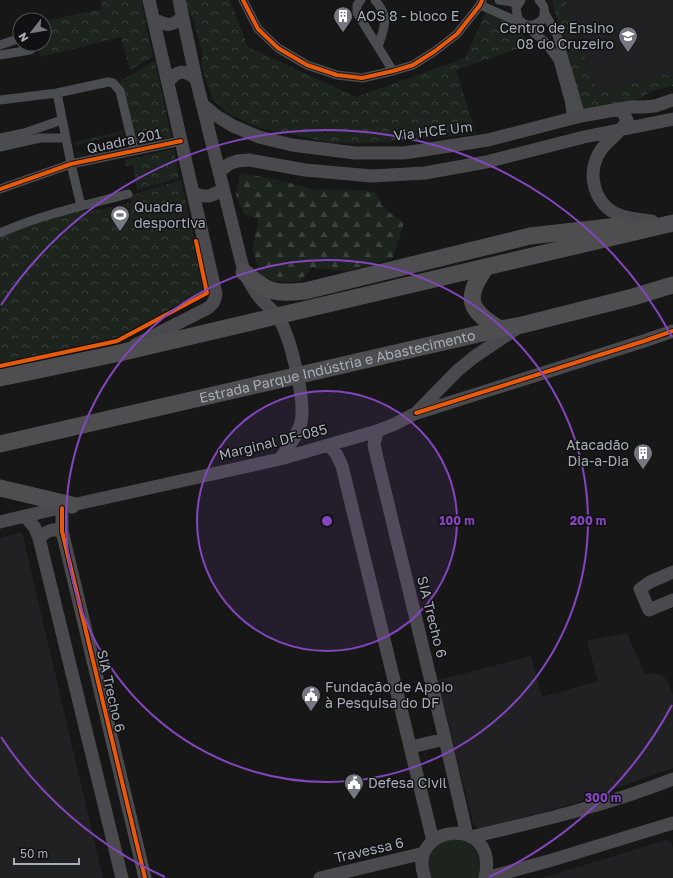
<svg xmlns="http://www.w3.org/2000/svg" width="673" height="878" font-family="'Golos Text',sans-serif">
<style>
.built{fill:#212123}
.grass{fill:#1d241e}
.forest{fill:url(#forest-firs)}
.park{fill:url(#park-crowns)}
.lines{fill:none;stroke-linecap:round;stroke-linejoin:round}
.street{stroke:#4b4c50;stroke-width:9}
.secondary{stroke:#4a4a4e;stroke-width:13}
.highway{stroke:#4e4e51;stroke-width:17}
.cycleway-casing{stroke:#111113;stroke-width:6}
.cycleway{stroke:#e8590c;stroke-width:4}
.ring{fill:none;stroke:#8446be;stroke-width:2}
.labels{text-anchor:middle;stroke-width:3;stroke-linejoin:round;paint-order:stroke}
.poi-label{font-size:14px;fill:#a8adb8;stroke:#111113;text-anchor:start}
.street-label{font-size:14px;fill:#a8adb8;stroke:#111113}
.centre{fill:#8446be;stroke:#111113;stroke-width:2}
.ring-label{font-size:12px;text-anchor:middle;font-weight:bold;fill:#8446be;stroke:#111113;stroke-width:3;stroke-linejoin:round;paint-order:stroke}
</style>
<defs>
<pattern id="forest-firs" width="22" height="20" patternUnits="userSpaceOnUse"><rect width="22" height="20" fill="#1d241e"/><path d="M5 1l3.5 6h-7zM16 11l3.5 6h-7z" fill="#3b413d"/></pattern>
<pattern id="park-crowns" width="20" height="18" patternUnits="userSpaceOnUse"><rect width="20" height="18" fill="#1d241e"/><path d="M2 6a3 3 0 1 1 6 0M12 15a3 3 0 1 1 6 0" fill="none" stroke="#3b413d"/></pattern>
</defs>
<rect width="100%" height="100%" fill="#171717"/>
<!-- built -->
<path class="built" d="M565,0H673V73L597,91Z
M22,532L103,878H0V538Z
M627,633L645,675L653,673L660,674L667,680L673,695V768L578,802L483,829L477,828L473,823L438,680L531,656L542,697L598,681L587,641Z
M666,840L670,842L673,848V878H542Z"/>
<!-- grass -->
<path class="grass" d="M448,839L466,840L475,847L481,858L479,878H432C424,859 431,848 448,839Z"/>
<!-- forest -->
<path class="forest" d="M240,173L275,179L313,189H342L375,192L387,211L404,223L393,258L348,271L312,268L299,282L275,281L260,276L253,250L258,219L244,214L236,195Z"/>
<!-- park -->
<path class="park" d="M100,0H141L153,57L130,70L121,37L40,57L37,44H44V21L102,9Z
M185,0H230L248,47L356,97L465,58L488,8C511,18 517,23 530,45L456,70L476,134L378,143H333L260,128L231,115L213,100L201,66L203,56L193,18L187,11Z
M552,0H565L597,91L673,73V86L652,91L630,105L580,111Z
M155,61L172,139L135,146L120,81Z
M122,131L125,142L123,146L78,156L77,153H79V155L123,145L121,134L75,145V142Z
M174,149L179,178L137,190L133,165L126,166L125,160Z
M181,180L194,238L204,292L118,337L0,364V237L81,207L85,213L132,202L131,195Z"/>
<g class="lines">
<!-- street -->
<path class="street" d="M243,0L258,29L278,48L307,65L337,75L362,78L393,71L413,65L435,51L457,34L480,5L482,0
M361,0L357,5V13L393,71
M375,0C391,19 384,26 378,47
M499,0L518,3
M521,0L516,8L518,19L545,42L558,60L569,100L572,118
M480,5L521,23
M544,12L557,35L581,116
M523,24C540,30 552,13 539,0
M0,45L20,38
M0,55L30,50L33,48V44
M57,93L71,164L81,206
M0,100L57,93L108,82L113,83L120,91L134,150
M0,138L24,133L62,120
M0,147L40,138H66
M0,189L71,164L181,141
M0,233C40,215 85,205 128,194"/>
<!-- secondary -->
<path class="secondary" d="M179,0L196,79L244,272C249,281 253,290 260,298C265,304 272,309 277,316C290,333 306,401 301,422C298,435 288,447 280,459
M154,19C167,26 172,27 182,17
M168,82C177,70 184,69 196,79
M202,104L215,115L233,126L259,137L292,145L355,153H404L488,140L581,116L631,107H644L655,106L673,100
M621,109L627,120C622,132 608,140 601,150C585,173 594,207 622,216C631,219 642,220 652,221
M219,172L229,164L237,161L249,160L305,170L372,176L425,173L486,162L584,137L673,119
M193,193C207,198 211,197 223,189
M135,345L208,308C213,304 215,301 216,294L149,0
M417,413L644,341L673,331
M377,431L374,445L377,458L445,739L467,835
M329,445L337,455L342,466L433,841
M62,508V531L145,878
M25,516L35,528L39,538L122,878
M0,522L72,505L280,459L377,431L395,424L416,413L457,371L474,357L519,327
M39,538C47,531 52,528 62,531
M673,572L650,582L640,589L649,610L673,600
M411,747L445,739
M471,837C539,821 608,805 673,779
M320,878L424,853
M425,878C404,825 500,812 485,878
M486,878L552,860L673,823"/>
<!-- highway -->
<g class="highway">
<path d="M486,267C464,298 468,310 500,329"/>
<path d="M244,272C268,293 274,294 305,291L530,236L627,225"/>
<path d="M0,378L115,354L673,223"/>
<path id="s1" d="M0,444L500,329L522,325L633,297L673,285"/>
<path d="M0,488L72,505"/>
</g>
<defs>
<path id="cycleway" d="M243,0L258,29L278,48L307,65L337,75L362,78L393,71L413,65L435,51L457,34L480,5L482,0
M0,189L71,164L181,141
M0,366L117,341L207,293L196,241
M416,413L644,341L673,331
M62,508V531L145,878"/>
</defs>
<!-- cycleway casing -->
<use href="#cycleway" class="cycleway-casing"/>
<!-- cycleway -->
<use href="#cycleway" class="cycleway"/>
</g>
<!-- distance rings -->
<circle cx="327" cy="521" r="130" fill="#8446be" fill-opacity=".12"/>
<g class="ring">
<circle cx="327" cy="521" r="130"/>
<circle cx="327" cy="521" r="261"/>
<path d="M672 705A391 391 0 0 1 489 877M165 877A391 391 0 0 1 1 737M1 305A391 391 0 0 1 672 337"/>
</g>
<!-- icons -->
<defs>
<symbol id="building-pin" viewBox="-11 -11 22 30"><path d="M0 17L-7.5 6A9.5 9.5 0 1 1 7.5 6Z" fill="#757880" stroke="#111113"/><path d="M-4-6H4V6H1V3H-1V6H-4ZM-2.5-4.3h1.7v1.8h-1.7ZM.8-4.3h1.7v1.8H.8ZM-2.5-1h1.7V.8h-1.7ZM.8-1h1.7V.8H.8Z" fill="#fff"/></symbol>
<symbol id="school-pin" viewBox="-11 -11 22 30"><path d="M0 17L-7.5 6A9.5 9.5 0 1 1 7.5 6Z" fill="#757880" stroke="#111113"/><path d="M0-5L7-2L0 1L-7-2ZM-4 1L0 2.5L4 1V4Q0 6-4 4Z" fill="#fff"/></symbol>
<symbol id="stadium-pin" viewBox="-11 -11 22 30"><path d="M0 17L-7.5 6A9.5 9.5 0 1 1 7.5 6Z" fill="#757880" stroke="#111113"/><path d="M0-5a6.5 5 0 1 0 0 10a6.5 5 0 1 0 0-10ZM-3.5-1.8h7v3.6h-7Z" fill="#fff"/></symbol>
<symbol id="civic-pin" viewBox="-11 -11 22 30"><path d="M0 17L-7.5 6A9.5 9.5 0 1 1 7.5 6Z" fill="#757880" stroke="#111113"/><path d="M-.6-6.5H3V-4.5H.6V-3L4-1V1h2V6H-6V1h2V-1L-.6-3ZM-1.2 2.5V6h2.4V2.5Z" fill="#fff"/></symbol>
</defs>
<g fill-rule="evenodd">
<use href="#building-pin" x="332" y="5" width="22" height="30"/>
<use href="#school-pin" x="617" y="25" width="22" height="30"/>
<use href="#stadium-pin" x="109" y="204" width="22" height="30"/>
<use href="#building-pin" x="632" y="442" width="22" height="30"/>
<use href="#civic-pin" x="300" y="684" width="22" height="30"/>
<use href="#civic-pin" x="343" y="772" width="22" height="30"/>
</g>
<g class="labels">
<!-- poi labels -->
<g class="poi-label">
<text x="357" y="21">AOS 8 - bloco E</text>
<text x="614" y="33" text-anchor="end">Centro de Ensino<tspan x="614" dy="16">08 do Cruzeiro</tspan></text>
<text x="134" y="212">Quadra<tspan x="134" dy="16">desportiva</tspan></text>
<text x="629" y="450" text-anchor="end">Atacadão<tspan x="629" dy="16">Dia-a-Dia</tspan></text>
<text x="325" y="692">Fundação de Apoio<tspan x="325" dy="16">à Pesquisa do DF</tspan></text>
<text x="368" y="788">Defesa Civil</text>
</g>
<!-- street labels -->
<g class="street-label">
<text transform="translate(433 131) rotate(-7)" y="5">Via HCE Um</text>
<text transform="translate(124 141) rotate(-12)" y="5">Quadra 201</text>
<text dy="5" stroke="none"><textPath href="#s1" startOffset="346">Estrada Parque Indústria e Abastecimento</textPath></text>
<text transform="translate(273 442) rotate(-14)" y="5">Marginal DF-085</text>
<text transform="translate(432 617) rotate(76)" y="5">SIA Trecho 6</text>
<text transform="translate(111 691) rotate(77)" y="5">SIA Trecho 6</text>
<text transform="translate(369 850) rotate(-13)" y="5">Travessa 6</text>
</g>
</g>
<circle cx="327" cy="521" r="6" class="centre"/>
<g class="ring-label">
<text x="457" y="525">100 m</text>
<text x="588" y="525">200 m</text>
<text x="603" y="802">300 m</text>
</g>
<!-- north arrow -->
<g transform="translate(32 32) rotate(239)"><circle r="19" fill="#111113" stroke="#4d4f55"/>
<path d="M0-3L7 15L0 10L-7 15Z" fill="#757880"/>
<text y="-6" font-size="11" font-weight="bold" text-anchor="middle" fill="#a8adb8">N</text>
</g>
<!-- scale -->
<path d="M14 858v6h65v-6" fill="none" stroke="#a8adb8" stroke-width="2"/>
<text x="20" y="858" font-size="12" fill="#a8adb8" stroke="#111113" stroke-width="3" paint-order="stroke">50 m</text>
</svg>
